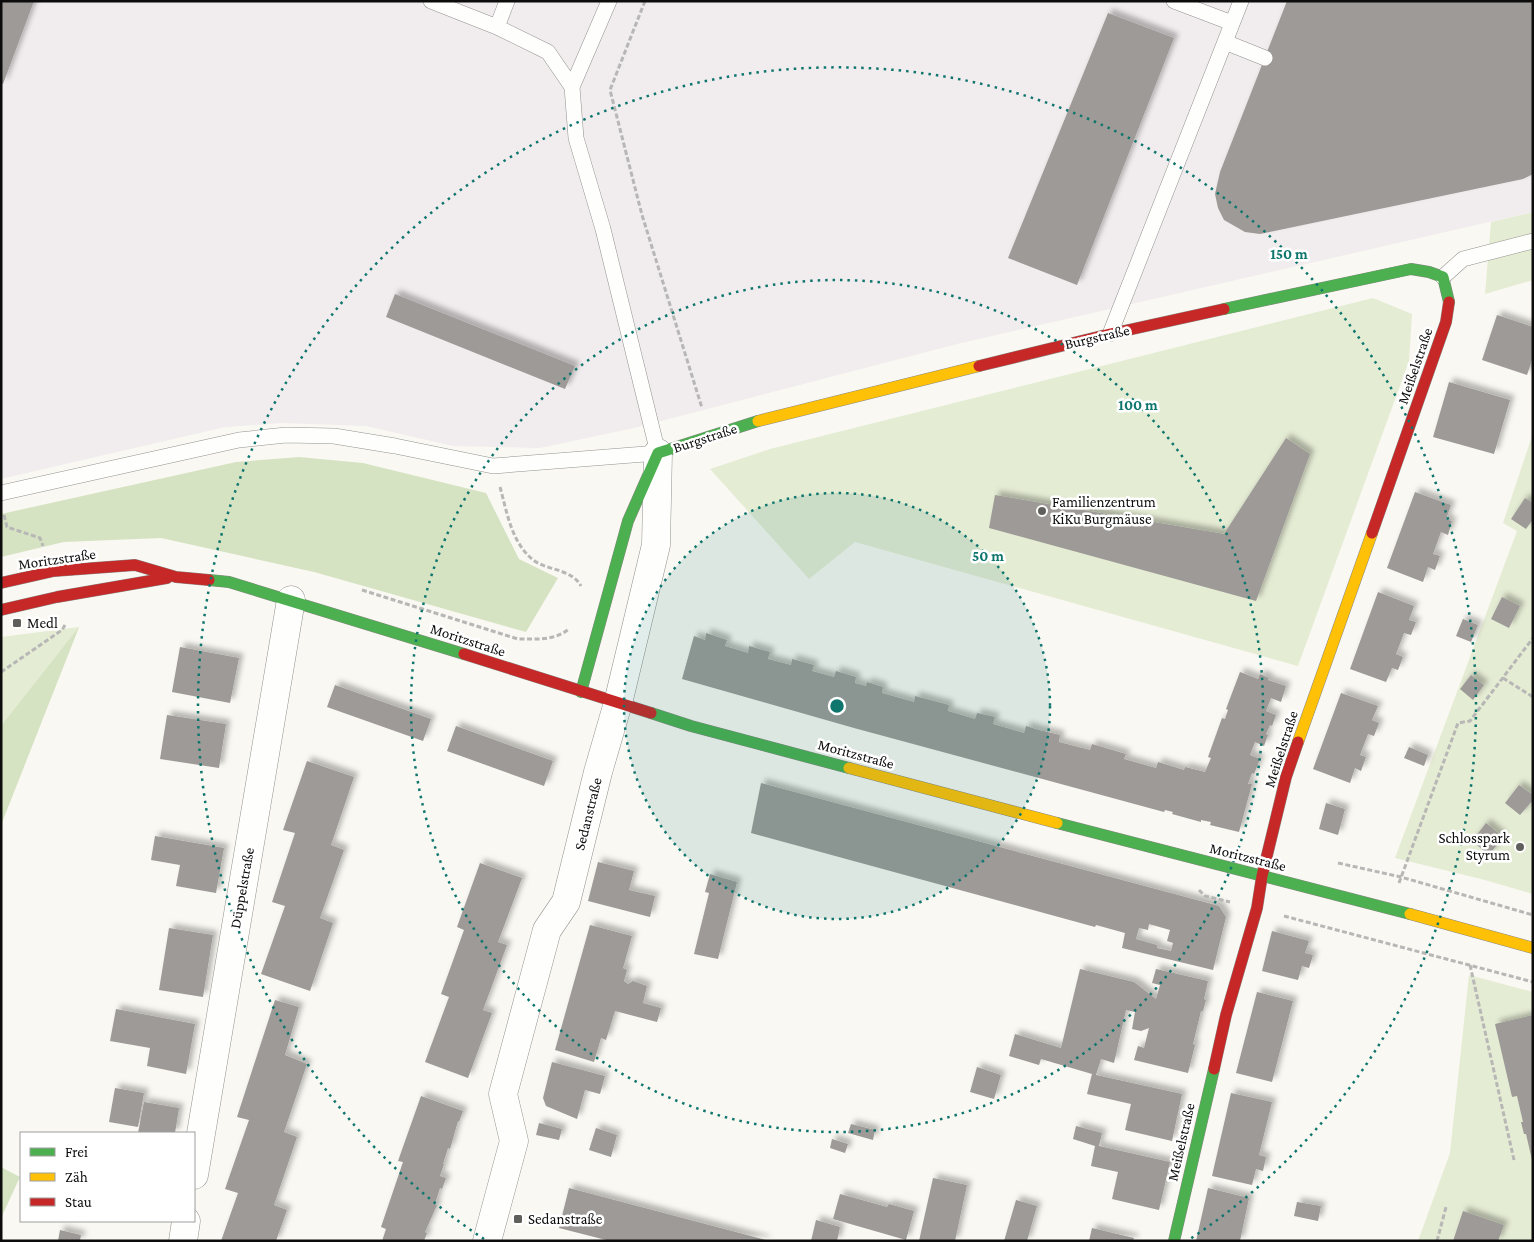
<svg xmlns="http://www.w3.org/2000/svg" width="1534" height="1242" font-family="'Crimson Pro',serif">
<style>
.industrial{fill:#f1ecee}
.green{fill:#e5ecd4}
.forest{fill:#d6e3c3}
.building{fill:#9d9a97;fill-rule:evenodd;filter:url(#shadow)}
.lines{fill:none;stroke-linecap:round;stroke-linejoin:round}
.lane-casing{stroke:#939290;stroke-width:16}
.street-casing{stroke:#939290;stroke-width:29}
.fast-casing{stroke:#8a8986;stroke-width:12}
.slow-casing{stroke:#8a8986;stroke-width:12}
.jam-casing{stroke:#8a8986;stroke-width:12}
.path{stroke:#b7b7b6;stroke-width:3;stroke-dasharray:5 2.5;stroke-linecap:butt}
.lane{stroke:#fefefd;stroke-width:15}
.street{stroke:#fefefd;stroke-width:28}
.fast{stroke:#4caf50;stroke-width:11}
.slow{stroke:#ffc107;stroke-width:11}
.jam{stroke:#c62828;stroke-width:11}
.ring{fill:none;stroke:#0f766e;stroke-width:2.5;stroke-dasharray:2.5 5}
.poi-dot{fill:#5f5f5c;stroke:#fff;stroke-width:2}
.labels{text-anchor:middle;stroke-width:5;stroke-linejoin:round;paint-order:stroke}
.street-label{font-size:15px;fill:#0c0c0c;stroke:#fff}
.poi-label{font-size:15px;fill:#0c0c0c;stroke:#fff;text-anchor:start}
.centre{fill:#0f766e;stroke:#fff;stroke-width:2.5}
.ring-label{font-size:15px;text-anchor:middle;font-weight:bold;fill:#0f766e;stroke:#fff;stroke-width:5;stroke-linejoin:round;paint-order:stroke}
</style>
<defs>
<filter id="shadow"><feDropShadow dx="4.5" dy="-4.5" stdDeviation="2.5" flood-color="#0004"/></filter>
</defs>
<rect width="100%" height="100%" fill="#faf8f2"/>
<!-- industrial -->
<path class="industrial" d="M1,1H1533V212L961,343L634,428L540,448L453,446L366,426L283,423L225,427L1,479Z"/>
<!-- green -->
<path class="green" d="M1533,212V280L1485,294L1491,222Z
M1373,298L1412,314L1409,361L1298,666L855,542L809,579L710,469L770,449Z
M1533,433V894L1481,879L1395,858L1517,531L1503,523Z
M79,627L1,825V637Z
M1469,975L1533,992V1241H1418L1450,1153Z"/>
<!-- forest -->
<path class="forest" d="M299,457L363,463L486,493L519,559L558,578L526,632L314,572L161,538L64,542L1,557V514L236,462Z
M79,627L1,825V726Z
M1,1167L20,1177L1,1218Z"/>
<!-- building -->
<path class="building" d="M1,1H34L3,84L1,83Z
M1287,1H1533V174L1523,179L1260,234L1245,232L1224,220L1218,208L1215,194L1220,172Z
M1108,13L1174,38L1077,285L1008,258Z
M395,294L575,366L565,389L386,317Z
M1497,315L1533,327V357L1527,375L1482,360Z
M1449,382L1510,400L1494,454L1433,437Z
M1286,438L1310,454L1256,601L989,528L995,495L1224,534Z
M1415,492L1451,505L1446,519L1452,521L1448,535L1441,532L1433,554L1440,556L1435,570L1428,567L1423,582L1387,568Z
M1525,498L1533,503V519L1526,529L1511,519Z
M1378,592L1414,606L1409,620L1416,622L1411,635L1404,633L1396,654L1403,657L1398,670L1392,668L1386,682L1350,669Z
M1502,597L1520,606L1509,628L1491,619Z
M1463,619L1478,625L1471,642L1456,636Z
M706,633L727,640L725,646L748,653L749,646L770,652L768,659L791,665L792,659L814,665L812,671L834,677L836,671L856,677L855,683L866,686L867,682L883,687L882,693L914,702L915,696L949,705L948,711L975,719L977,713L995,717L993,724L1024,733L1026,726L1039,730L1060,735L1059,742L1090,750L1092,744L1126,754L1124,759L1156,768L1158,762L1184,770L1185,767L1205,772L1211,758L1208,757L1222,718L1225,719L1228,710L1226,709L1240,672L1258,679L1260,674L1269,678L1268,680L1286,686L1281,702L1271,698L1266,711L1276,715L1272,726L1270,725L1266,734L1268,735L1264,746L1255,742L1250,755L1260,759L1254,774L1252,773L1248,784H1252L1239,832L1210,825L1211,822L1201,820V822L1172,814L1173,812L1165,810L1164,812L854,728L682,679L694,636L705,640Z
M180,647L239,658L230,703L172,692Z
M1471,675L1484,685L1473,700L1460,689Z
M335,685L431,719L423,741L327,707Z
M1341,693L1378,706L1372,720L1379,723L1374,736L1368,734L1360,755L1366,757L1361,771L1355,768L1350,783L1313,769Z
M167,715L226,724L219,768L160,759Z
M456,726L553,761L544,786L447,751Z
M1409,747L1428,755L1424,766L1404,758Z
M307,761L354,777L331,845L344,850L320,918L333,923L310,991L261,974L285,906L272,902L295,833L283,830Z
M761,783L1219,906L1226,917L1213,970L1122,948L1125,933L1096,925L1095,927L751,833ZM1149,924L1170,930L1167,941L1173,943L1171,951L1157,948V945L1136,939L1139,928L1148,930Z
M1519,785L1533,795V800L1520,815L1505,803Z
M1326,803L1345,809L1338,835L1319,829Z
M1486,823L1503,837L1489,855L1472,841Z
M155,836L224,848L216,893L176,886L180,865L151,860Z
M598,862L634,871L629,890L655,896L650,917L588,901Z
M480,863L522,878L498,942L507,945L483,1010L492,1013L468,1078L425,1062L449,997L441,994L464,930L457,927Z
M710,874L737,882L718,959L694,954L709,893L705,892Z
M590,925L632,936L623,968L627,970L624,981L628,984L633,981L647,986L643,1003L661,1008L657,1022L615,1011L606,1040L601,1038L594,1062L555,1050Z
M169,928L213,935L203,997L159,990Z
M1272,931L1309,941L1305,953L1313,955L1309,968L1302,966L1298,980L1262,971Z
M1080,969L1134,982L1156,999L1160,985L1152,983L1156,969L1208,981L1204,999L1206,1000L1203,1011H1201L1193,1044L1195,1045L1188,1073L1134,1060L1138,1046L1144,1048L1149,1028L1141,1031L1132,1029L1135,1012L1126,1010L1114,1063L1101,1059L1096,1075L1182,1094L1172,1141L1125,1130L1131,1104L1087,1094L1092,1074L1041,1059L1039,1065L1009,1056L1015,1034L1061,1048Z
M1257,992L1293,1001L1272,1082L1236,1073Z
M275,1000L299,1007L285,1055L307,1064L284,1132L297,1137L274,1205L287,1210L276,1241H221L238,1193L225,1189L249,1120L237,1117Z
M116,1009L195,1024L186,1074L147,1066L150,1048L110,1041Z
M1533,1015V1160H1532L1526,1134H1524L1521,1122H1523L1517,1096L1512,1097L1495,1024Z
M552,1062L605,1076L600,1094L585,1090L577,1119L546,1106L543,1098Z
M977,1067L1001,1075L994,1099L970,1092Z
M115,1088L144,1093L138,1127L109,1122Z
M1231,1093L1272,1102L1259,1155L1266,1157L1263,1171L1256,1169L1252,1185L1212,1176Z
M421,1096L463,1111L459,1122L458,1121L450,1149L448,1148L443,1164H444L440,1176L446,1178L442,1189L440,1188L435,1204L437,1205L425,1232L427,1233L424,1241H382L386,1229L381,1227L403,1162L398,1161Z
M144,1102L179,1108L175,1133H138Z
M539,1123L562,1129L559,1140L536,1135Z
M851,1124L875,1130L873,1140L848,1133Z
M1076,1126L1102,1133L1099,1146L1170,1162L1159,1210L1112,1199L1118,1172L1091,1166L1095,1146L1073,1139Z
M596,1128L617,1135L611,1157L589,1150Z
M832,1139L848,1144L845,1153L830,1148Z
M933,1178L967,1185L955,1241H919Z
M569,1188L766,1240V1241H610L559,1228Z
M1208,1188L1249,1198L1240,1241H1196Z
M840,1194L887,1207L889,1204L914,1211L906,1240L833,1219Z
M1016,1200L1037,1206L1027,1241H1004Z
M1297,1202L1321,1206L1318,1221L1294,1216Z
M1463,1211L1504,1225L1498,1241H1453Z
M816,1220L840,1227L837,1241H811Z
M1092,1228L1134,1238L1133,1241H1089Z
M60,1230L81,1235L80,1241H58Z"/>
<g class="lines">
<defs>
<path id="lane" d="M431,1L497,27L548,52L572,87
M1174,1L1232,23
M497,27L507,1
M1225,42L1265,58
M1443,277L1463,259L1533,241
M1110,334L1241,1
M1,493L239,440L286,435L334,436L395,446L493,466L658,453L603,229L576,138L572,87L609,1"/>
<path id="street" d="M194,1175L291,600
M183,1241L186,1221
M487,1241L514,1141L503,1094L547,930L566,902L598,772L618,703L656,545L658,453"/>
<path id="fast" d="M1224,309L1411,269L1429,272L1443,277L1449,302
M209,580L229,582L464,654
M581,692L628,521L658,453L758,421
M651,713L691,726L849,768
M1057,823L1410,914
M1174,1241L1214,1069"/>
<path id="slow" d="M758,421L979,366
M1298,742L1372,533
M849,768L1057,823
M1410,914L1533,948"/>
<path id="jam" d="M979,366L1110,334L1224,309
M1372,533L1446,322L1449,302
M1,583L54,571L135,565L176,577L209,580
M1,610L57,597L167,578
M464,654L651,713
M1214,1069L1226,1015L1257,908L1262,876L1286,777L1298,742"/>
</defs>
<!-- lane casing -->
<use href="#lane" class="lane-casing"/>
<!-- street casing -->
<use href="#street" class="street-casing"/>
<!-- fast casing -->
<use href="#fast" class="fast-casing"/>
<!-- slow casing -->
<use href="#slow" class="slow-casing"/>
<!-- jam casing -->
<use href="#jam" class="jam-casing"/>
<!-- path -->
<path class="path" d="M645,1L610,90L642,215L702,408
M500,487C507,512 511,541 532,559C546,571 571,568 581,586
M4,515L7,527L40,538L43,546
M362,590L518,639C536,639 554,641 569,629
M1,672L62,630L65,625
M1503,678L1533,697
M1338,863L1401,877L1533,915
M1399,883L1458,723L1470,721L1533,638
M1199,890L1205,896L1230,902
M1284,916L1533,982
M1470,965L1514,1160
M1437,1241L1446,1207"/>
<!-- lane -->
<use href="#lane" class="lane"/>
<!-- street -->
<use href="#street" class="street"/>
<!-- fast -->
<use href="#fast" class="fast"/>
<!-- slow -->
<use href="#slow" class="slow"/>
<!-- jam -->
<use href="#jam" class="jam"/>
</g>
<!-- distance rings -->
<circle cx="837" cy="706" r="213" fill="#0f766e" fill-opacity=".12"/>
<g class="ring">
<circle cx="837" cy="706" r="213"/>
<circle cx="837" cy="706" r="426"/>
<path d="M484 1239A639 639 0 1 1 1190 1239"/>
</g>
<!-- markers -->
<g class="poi-dot">
<circle cx="1042" cy="511" r="5"/>
<rect x="12" y="618" width="10" height="10" rx="2.5"/>
<circle cx="1520" cy="847" r="5"/>
<rect x="513" y="1214" width="10" height="10" rx="2.5"/>
</g>
<g class="labels">
<!-- street labels -->
<g class="street-label">
<text transform="translate(1097 337) rotate(-13)" y="5">Burgstraße</text>
<text transform="translate(1415 366) rotate(-71)" y="5">Meißelstraße</text>
<text transform="translate(705 438) rotate(-18)" y="5">Burgstraße</text>
<text transform="translate(57 559) rotate(-8)" y="5">Moritzstraße</text>
<text transform="translate(468 640) rotate(18)" y="5">Moritzstraße</text>
<text transform="translate(1281 749) rotate(-72)" y="5">Meißelstraße</text>
<text transform="translate(856 754) rotate(15)" y="5">Moritzstraße</text>
<text transform="translate(588 814) rotate(-76)" y="5">Sedanstraße</text>
<text transform="translate(1248 857) rotate(14)" y="5">Moritzstraße</text>
<text transform="translate(242 888) rotate(-80)" y="5">Düppelstraße</text>
<text transform="translate(1181 1142) rotate(-77)" y="5">Meißelstraße</text>
</g>
<!-- poi labels -->
<g class="poi-label">
<text x="1052" y="507">Familienzentrum<tspan x="1052" dy="17">KiKu Burgmäuse</tspan></text>
<text x="27" y="628">Medl</text>
<text x="1510" y="843" text-anchor="end">Schlosspark<tspan x="1510" dy="17">Styrum</tspan></text>
<text x="528" y="1224">Sedanstraße</text>
</g>
</g>
<circle cx="837" cy="706" r="8" class="centre"/>
<g class="ring-label">
<text x="1289" y="259">150 m</text>
<text x="1138" y="410">100 m</text>
<text x="988" y="561">50 m</text>
</g>
<!-- border -->
<rect width="1534" height="1242" fill="none" stroke="#0c0c0c" stroke-width="5"/>
<!-- legend -->
<rect x="20" y="1132" width="175" height="90" fill="#ffffff" stroke="#9e9e9e"/>
<rect x="30" y="1148" width="25" height="8" fill="#4caf50" stroke="#9e9e9e"/>
<text x="65" y="1157" font-size="15" fill="#0c0c0c">Frei</text>
<rect x="30" y="1173" width="25" height="8" fill="#ffc107" stroke="#9e9e9e"/>
<text x="65" y="1182" font-size="15" fill="#0c0c0c">Zäh</text>
<rect x="30" y="1198" width="25" height="8" fill="#c62828" stroke="#9e9e9e"/>
<text x="65" y="1207" font-size="15" fill="#0c0c0c">Stau</text>
</svg>
